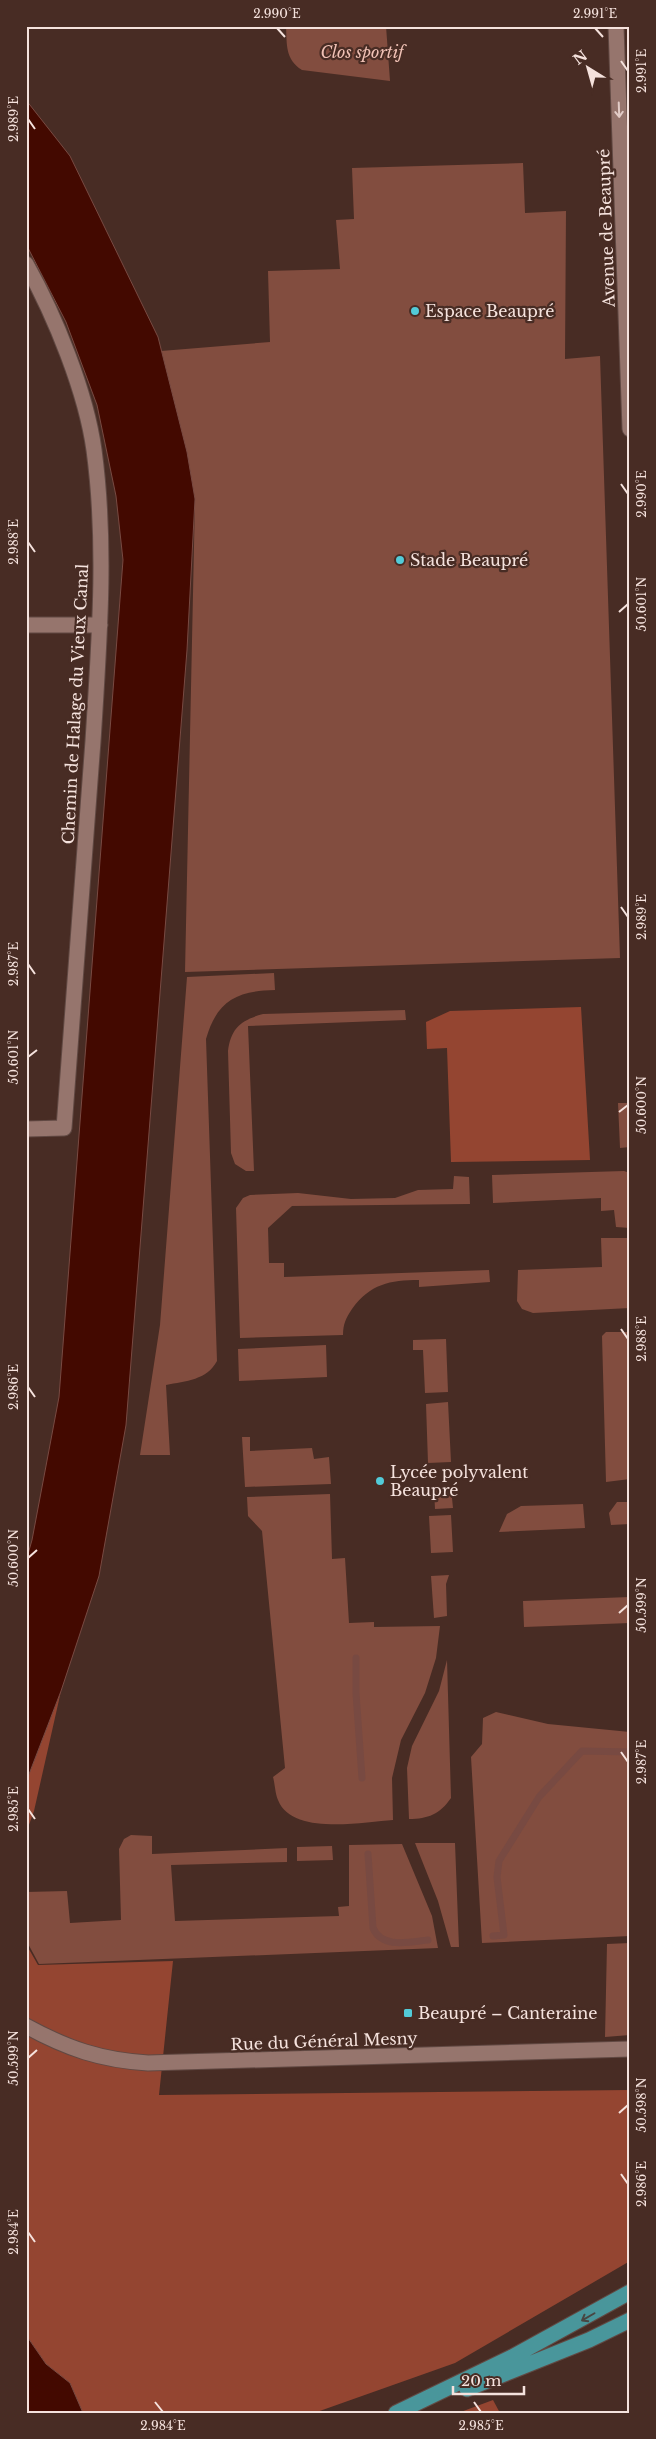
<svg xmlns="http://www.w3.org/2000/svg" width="656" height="2439" font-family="'Libre Baskerville',serif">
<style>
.green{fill:#824d3f}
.forest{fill:#944531}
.water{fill:#430900;stroke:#784a42}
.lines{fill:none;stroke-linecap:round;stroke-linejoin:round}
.stream{stroke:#784a42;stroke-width:7}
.minor-casing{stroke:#614943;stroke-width:17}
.major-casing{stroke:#614943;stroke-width:17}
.minor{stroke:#96756d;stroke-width:15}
.major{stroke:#49969b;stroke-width:15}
.oneway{stroke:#e2ccc7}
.oneway2{stroke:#484642}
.ticks{fill:none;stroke:#f5e2dd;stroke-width:2}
.poi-dot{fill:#52cbd8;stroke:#482c24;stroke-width:2}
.labels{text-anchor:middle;stroke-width:4.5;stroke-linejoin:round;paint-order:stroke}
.park-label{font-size:16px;font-style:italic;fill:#f0c1b5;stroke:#482c24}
.street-label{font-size:16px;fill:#f5e2dd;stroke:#482c24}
.poi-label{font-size:16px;fill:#f5e2dd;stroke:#482c24;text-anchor:start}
.neatline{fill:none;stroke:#f5e2dd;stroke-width:2}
.ticks-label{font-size:12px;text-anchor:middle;fill:#f5e2dd}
</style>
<rect width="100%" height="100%" fill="#482c24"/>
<!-- green -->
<path class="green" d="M286,26H386L390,81L302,70C285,59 287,45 286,26Z
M523,163L525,213L566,211L565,359L600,356L620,958L185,972L195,499L161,351L270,342L268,271L340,269L336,220L354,219L352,168Z
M274,973L275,990C236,991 217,1001 206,1039L217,1361C207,1380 186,1381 166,1385L170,1455H140L160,1325L187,977Z
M405,1010L406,1020L248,1026L254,1171H246L235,1164L231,1153L228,1051C231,1028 241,1020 263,1014Z
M618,1103H630V1147L620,1148Z
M624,1171L630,1173V1228L616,1227L614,1210L601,1211V1198L493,1203L492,1175Z
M454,1176L469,1177L470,1204L292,1206L268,1228L269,1263H284V1277L489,1270L490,1282L419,1287V1280C390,1280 370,1284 352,1309C346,1318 343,1324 343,1335L240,1338L236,1208L243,1198L250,1195L298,1193L351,1199L395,1198L418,1190L453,1189Z
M601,1238H630V1308L533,1313L522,1309L517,1301L518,1270L602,1267Z
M606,1332H630V1479L606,1482L602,1336Z
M446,1339L448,1392L425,1393L423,1350H413V1340Z
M326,1345L327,1377L239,1381L238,1349Z
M448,1402L451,1462L428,1463L426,1404Z
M242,1437H250V1451L312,1448L314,1459L329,1457L331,1484L245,1487Z
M451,1488L453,1508L435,1509L434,1489Z
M330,1494L332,1559L345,1558L349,1623L374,1622V1627L440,1626L436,1658L425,1693L401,1740L392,1778L393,1820C363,1822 292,1836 278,1800C275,1793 275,1784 273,1777L285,1768L262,1531L248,1516L247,1497Z
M617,1502H630V1524L611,1525L609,1513Z
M583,1504L585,1528L499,1532L507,1514L521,1506Z
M451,1515L453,1552L431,1553L429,1516Z
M449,1575L446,1584L447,1616L434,1618L431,1576Z
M630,1597V1623L524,1627L523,1601Z
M447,1660L451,1798C440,1814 428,1819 409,1819L407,1768L412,1746L439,1691Z
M496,1712L548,1724L630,1732V1936L482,1943L471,1757L482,1744L483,1718Z
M131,1835L152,1836V1854L287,1848V1862L171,1865L175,1921L339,1916L338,1907L349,1906V1845L402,1844L432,1916L438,1948L39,1964L26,1940V1892L67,1891L70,1923L121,1920L119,1849L124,1839Z
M415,1843H455L459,1947H451L438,1901Z
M332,1846L333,1860L297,1861V1847Z
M630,1943V2035L605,2037L607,1944Z"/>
<!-- forest -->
<path class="forest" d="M581,1007L590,1160L451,1162L447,1048L427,1049L426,1022L450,1011Z
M61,1691L34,1811L26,1833V1782Z
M26,1944L38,1965L173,1961L159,2095L630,2090V2261L455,2363L314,2413H83L70,2383L46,2364L26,2335Z
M493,2400L500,2413H458Z"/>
<!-- water -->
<path class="water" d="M26,100L70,156L158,337L187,452L195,499L187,650L126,1425L99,1576L61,1691L26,1782V1561L32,1540L59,1397L123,560L116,496L97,405L66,322L26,244Z
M26,2335L46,2364L70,2383L83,2413H26Z"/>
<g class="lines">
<!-- stream -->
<path class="stream" d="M356,1658V1693L362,1778
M368,1854L373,1928C382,1949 409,1942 428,1940
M493,1936L504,1935L497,1877L499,1861L539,1797L582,1751L630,1752"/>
<defs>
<path id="minor" d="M616,26L630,429
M26,264C55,316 86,392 94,450C107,546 99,645 93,741C84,870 74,999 64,1128L26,1129
M26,625H100
M26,2026C68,2049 101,2060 148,2063L630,2049"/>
<path id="major" d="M467,2389L589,2340L630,2320
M396,2413L512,2357L630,2292"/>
</defs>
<!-- minor casing -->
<use href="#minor" class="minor-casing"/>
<!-- major casing -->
<use href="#major" class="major-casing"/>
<!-- minor -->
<use href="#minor" class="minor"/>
<!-- major -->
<use href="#major" class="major"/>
</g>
<!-- one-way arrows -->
<defs><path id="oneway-shaft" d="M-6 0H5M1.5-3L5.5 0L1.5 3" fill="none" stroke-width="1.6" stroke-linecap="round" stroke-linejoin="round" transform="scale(1.25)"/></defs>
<use class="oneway" href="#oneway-shaft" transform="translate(619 110) rotate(88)"/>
<use class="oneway2" href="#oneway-shaft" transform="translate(588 2317) rotate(150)"/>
<!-- ticks -->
<path class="ticks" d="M277,28L285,37M595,28L603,37M621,61L628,71M28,119L35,129M621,484L628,494M28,542L35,552M619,612L628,604M621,907L628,917M28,964L35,974M28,1057L37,1050M619,1112L628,1105M621,1329L628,1339M28,1387L35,1397M28,1558L37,1550M619,1613L628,1605M621,1752L628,1762M28,1809L35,1819M28,2058L37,2050M619,2113L628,2105M621,2174L628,2184M28,2232L35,2242M155,2402L163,2412M474,2402L481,2412"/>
<!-- markers -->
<g class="poi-dot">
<circle cx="415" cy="311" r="5"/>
<circle cx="400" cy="560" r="5"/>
<circle cx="380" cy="1481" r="5"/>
<rect x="403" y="2008" width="10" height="10" rx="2.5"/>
</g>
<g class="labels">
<!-- park labels -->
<g class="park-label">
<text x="362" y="58">Clos sportif</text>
</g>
<!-- street labels -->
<g class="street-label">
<text transform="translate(606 228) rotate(-92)" y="6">Avenue de Beaupré</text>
<text transform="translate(75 704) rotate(-87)" y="6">Chemin de Halage du Vieux Canal</text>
<text transform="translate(324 2041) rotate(-2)" y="6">Rue du Général Mesny</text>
</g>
<!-- poi labels -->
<g class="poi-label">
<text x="425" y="317">Espace Beaupré</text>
<text x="410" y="566">Stade Beaupré</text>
<text x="390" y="1478">Lycée polyvalent<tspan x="390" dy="18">Beaupré</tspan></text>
<text x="418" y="2019">Beaupré – Canteraine</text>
</g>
</g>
<!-- border -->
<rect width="656" height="2439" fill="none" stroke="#482c24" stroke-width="55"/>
<!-- north arrow -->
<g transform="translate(588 68) rotate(323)" stroke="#482c24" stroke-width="4" paint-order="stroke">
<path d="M0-4L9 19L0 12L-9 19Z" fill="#f5e2dd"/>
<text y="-8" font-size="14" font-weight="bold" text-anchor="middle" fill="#f5e2dd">N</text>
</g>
<!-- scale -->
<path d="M453 2386v8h71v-8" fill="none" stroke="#f5e2dd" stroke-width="2.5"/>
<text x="461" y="2386" font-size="15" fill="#f5e2dd" stroke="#482c24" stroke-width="4" paint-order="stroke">20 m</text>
<rect x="28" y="28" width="600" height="2384" class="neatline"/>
<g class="ticks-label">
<text x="277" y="18">2.990°E</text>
<text x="595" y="18">2.991°E</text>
<text transform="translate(642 71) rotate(-90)" y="4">2.991°E</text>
<text transform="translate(14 119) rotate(-90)" y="4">2.989°E</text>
<text transform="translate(642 494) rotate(-90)" y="4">2.990°E</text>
<text transform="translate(14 542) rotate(-90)" y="4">2.988°E</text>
<text transform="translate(642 604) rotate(-90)" y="4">50.601°N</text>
<text transform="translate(642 917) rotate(-90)" y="4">2.989°E</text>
<text transform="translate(14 964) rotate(-90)" y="4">2.987°E</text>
<text transform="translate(14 1057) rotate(-90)" y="4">50.601°N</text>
<text transform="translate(642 1105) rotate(-90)" y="4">50.600°N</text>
<text transform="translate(642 1339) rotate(-90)" y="4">2.988°E</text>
<text transform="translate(14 1387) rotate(-90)" y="4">2.986°E</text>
<text transform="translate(14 1558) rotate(-90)" y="4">50.600°N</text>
<text transform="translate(642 1605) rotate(-90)" y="4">50.599°N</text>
<text transform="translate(642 1762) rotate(-90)" y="4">2.987°E</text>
<text transform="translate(14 1809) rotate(-90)" y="4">2.985°E</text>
<text transform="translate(14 2058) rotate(-90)" y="4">50.599°N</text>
<text transform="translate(642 2105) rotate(-90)" y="4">50.598°N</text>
<text transform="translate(642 2184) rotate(-90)" y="4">2.986°E</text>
<text transform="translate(14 2232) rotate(-90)" y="4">2.984°E</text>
<text x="163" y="2430">2.984°E</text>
<text x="481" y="2430">2.985°E</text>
</g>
</svg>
